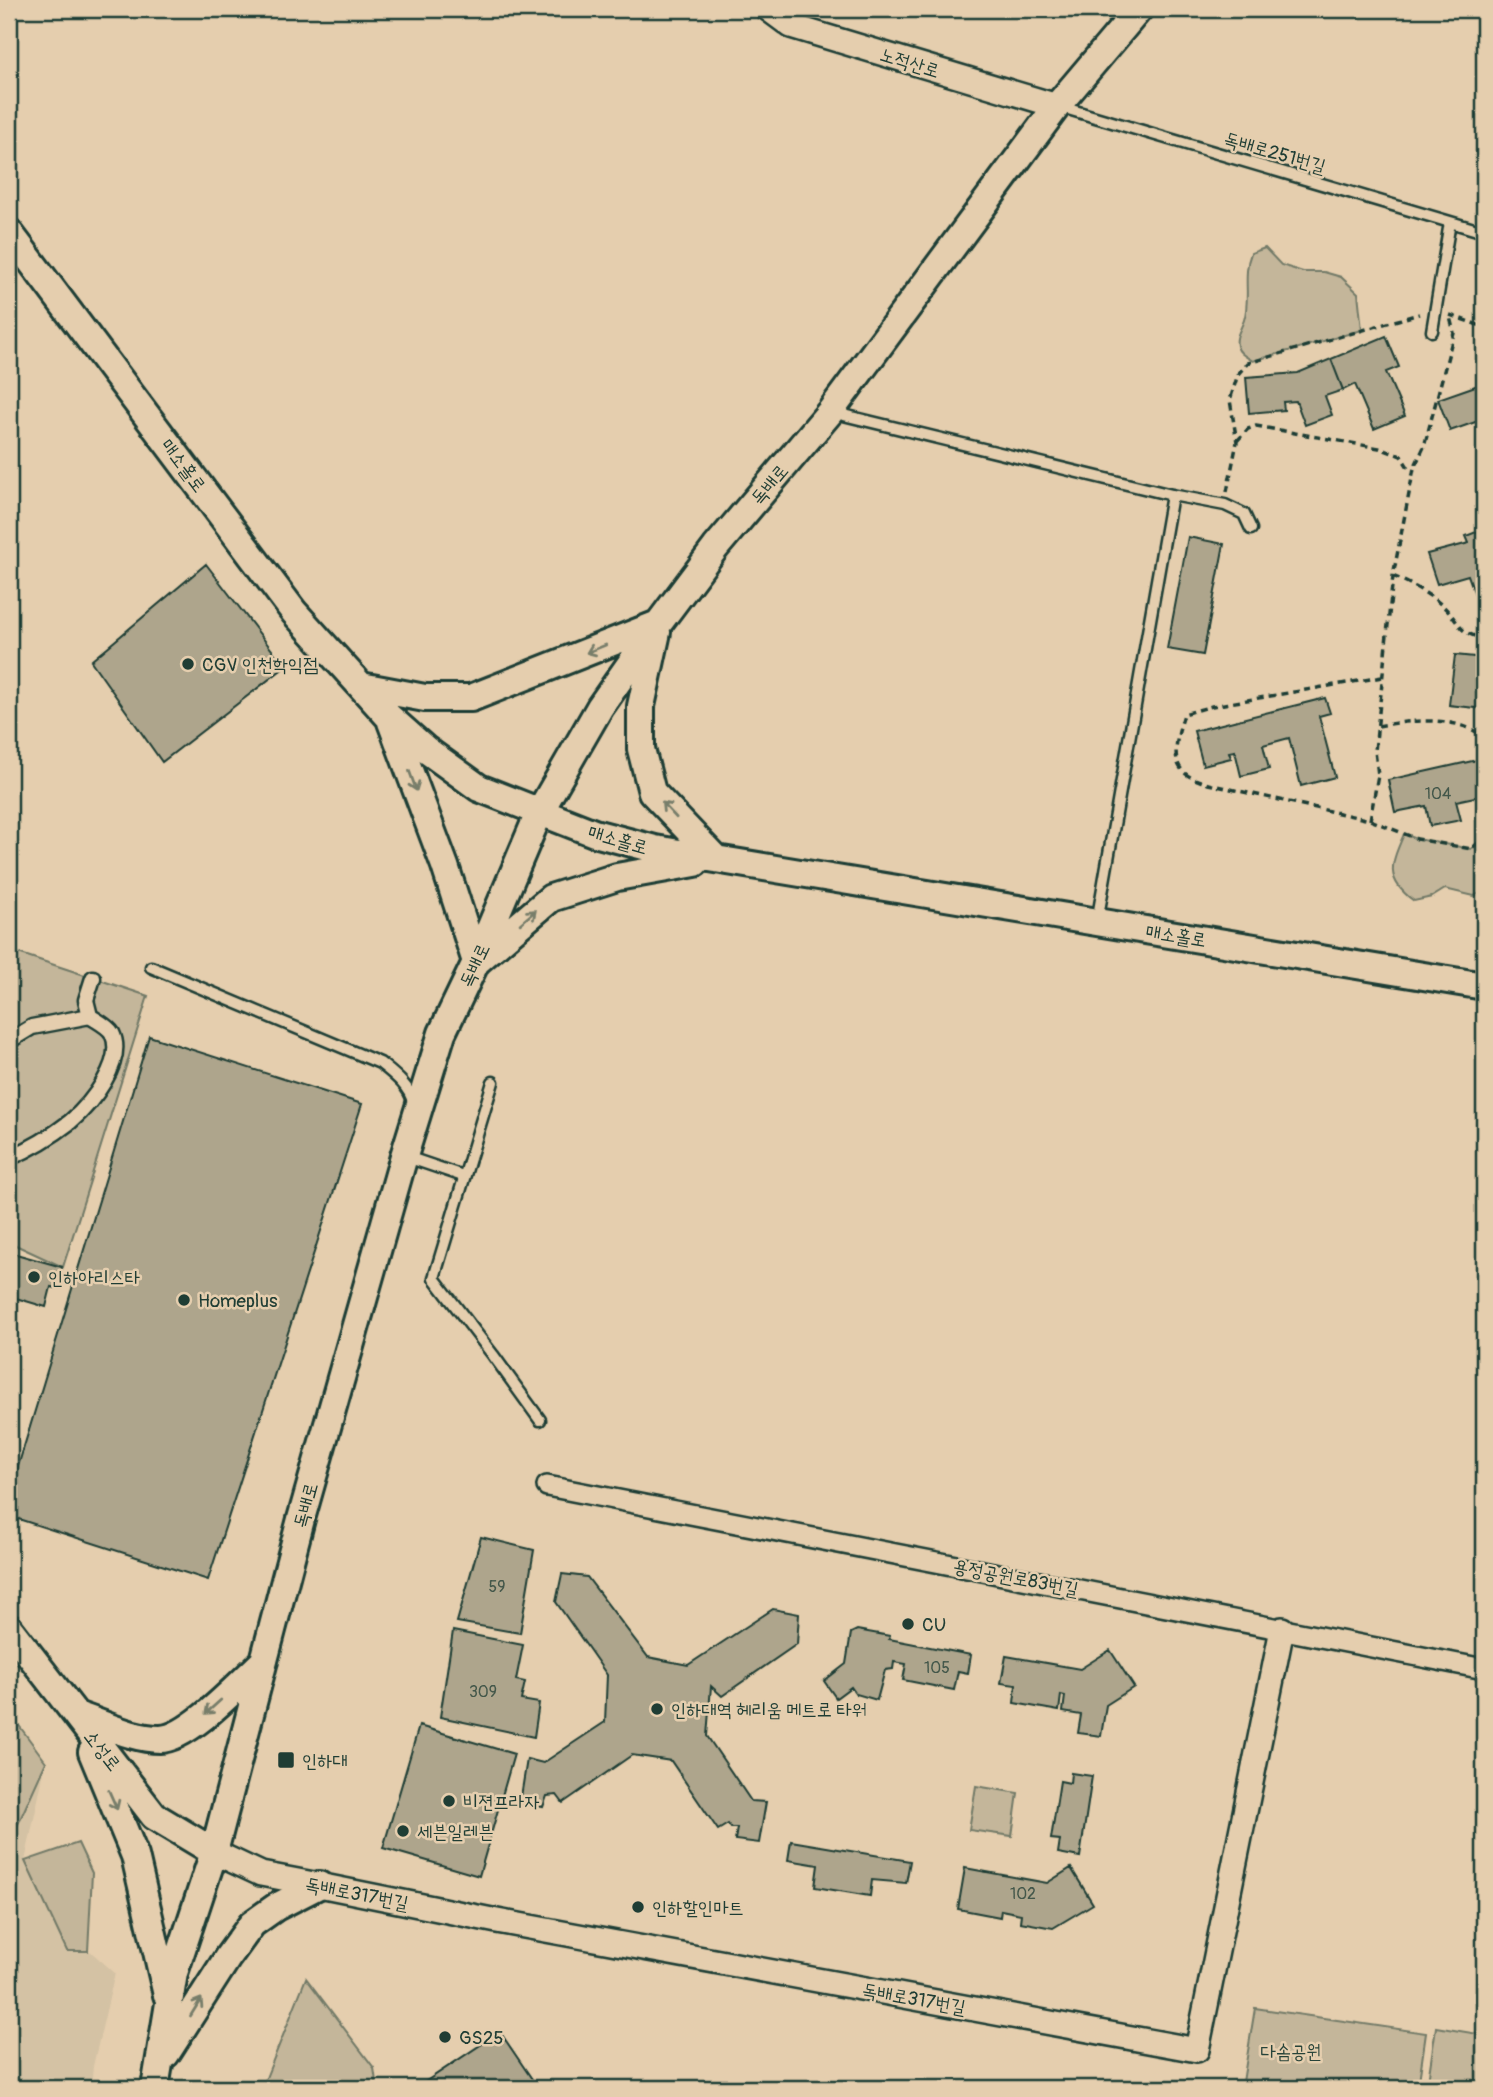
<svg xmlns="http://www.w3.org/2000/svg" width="1493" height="2097" font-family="Pangolin,'Poor Story',sans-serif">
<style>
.built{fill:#d4c2a4}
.green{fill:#c4b69a;stroke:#727a67;stroke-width:2}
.building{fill:#aea58c;stroke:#1f3d34;stroke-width:2}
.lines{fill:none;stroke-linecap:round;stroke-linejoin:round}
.service-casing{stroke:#1f3d34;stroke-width:15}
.pedestrian-casing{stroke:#1f3d34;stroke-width:19}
.minor-casing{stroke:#1f3d34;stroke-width:24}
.tertiary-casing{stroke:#1f3d34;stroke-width:28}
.secondary-casing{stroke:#1f3d34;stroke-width:32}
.path{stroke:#1f3d34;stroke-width:3.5;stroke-dasharray:7 5;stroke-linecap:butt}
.service{stroke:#e5ceae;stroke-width:10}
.pedestrian{stroke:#e5ceae;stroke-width:14}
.minor{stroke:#e5ceae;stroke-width:19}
.tertiary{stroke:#e5ceae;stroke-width:23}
.secondary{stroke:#e5ceae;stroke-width:26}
.oneway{stroke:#787e6b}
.poi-dot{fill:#1f3d34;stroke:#e5ceae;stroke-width:2.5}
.labels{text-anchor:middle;stroke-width:5;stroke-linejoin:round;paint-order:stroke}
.number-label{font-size:16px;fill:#43574a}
.street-label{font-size:19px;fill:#1f3d34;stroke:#e5ceae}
.poi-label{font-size:19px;fill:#1f3d34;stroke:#e5ceae;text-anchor:start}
.park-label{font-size:19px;fill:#274339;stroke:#e5ceae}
</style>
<rect width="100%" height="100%" fill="#e5ceae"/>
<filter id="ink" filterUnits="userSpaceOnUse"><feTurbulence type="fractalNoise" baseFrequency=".0143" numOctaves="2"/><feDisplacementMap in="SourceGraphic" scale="14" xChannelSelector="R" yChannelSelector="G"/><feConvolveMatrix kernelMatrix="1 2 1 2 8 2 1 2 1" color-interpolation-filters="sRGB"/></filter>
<g filter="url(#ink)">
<!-- built -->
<path class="built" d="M9,1712L46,1762L25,1861L67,1951H90L115,1973L93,2066L91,2088H9Z"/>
<!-- green -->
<path class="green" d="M1265,248L1281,265L1303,272H1324L1341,277L1358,293L1362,330L1253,361C1247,357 1239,354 1237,346C1235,336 1241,329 1244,320C1251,298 1242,275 1251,253Z
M1404,834L1417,839L1471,849L1478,843L1484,860L1483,891L1474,896L1445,889L1432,897L1414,901C1384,879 1391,864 1404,834Z
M9,950L148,996L63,1267L9,1242Z
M9,1712L46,1762L9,1844Z
M976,1786L1018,1793L1012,1836L969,1830Z
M78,1843L92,1873L88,1951H67L25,1861Z
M306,1978L374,2068L377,2088H262Z
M1255,2008L1426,2033L1418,2088H1242Z
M1436,2027L1484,2035V2088H1427Z"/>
<!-- building -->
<path class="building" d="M1386,336L1399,367L1386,372L1405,416L1374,429L1355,384L1343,390L1331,359Z
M1331,359L1343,390L1325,396L1332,415L1305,425L1296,401L1283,402L1284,410L1249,413L1246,377L1298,373Z
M1484,383V419L1450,431L1438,399Z
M1484,529V601L1478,603L1468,575L1437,584L1427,554L1469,543L1466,536Z
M1188,537L1224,544L1203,655L1167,649Z
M206,564L285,667L162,762L91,661Z
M1455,655L1484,658V709L1449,705Z
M1325,698L1330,713L1319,716L1335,777L1301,786L1289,738L1263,745L1269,769L1241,776L1235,751L1229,752L1231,758L1203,765L1194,731Z
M1477,760L1484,795L1456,801L1461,820L1430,826L1426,806L1395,812L1388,780Z
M149,1036L362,1104L208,1580L9,1516V1496Z
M9,1252L62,1267L56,1288L51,1287L46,1307L9,1296Z
M481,1537L534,1550L520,1633L457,1622Z
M562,1574L587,1577L648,1657L688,1665L773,1609L799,1614L797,1644L722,1696L711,1686L707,1736L751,1801L766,1802L759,1843L735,1840L737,1828H731L728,1824L718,1830L671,1761L632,1755L563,1803L557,1795L547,1796L543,1807L520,1803L527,1759L543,1763L605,1722L607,1675L556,1602Z
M857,1630L890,1636L889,1639L971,1655L968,1673L958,1671L954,1690L903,1680L906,1664L894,1662L893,1669L885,1670L877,1700L856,1694L851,1687L836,1698L824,1681L846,1664L851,1633Z
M453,1631L523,1645L516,1680L525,1682L521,1700L539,1703L534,1737L440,1717Z
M1110,1650L1134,1687L1106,1705L1101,1736L1078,1733L1081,1715L1063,1712L1065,1696L1061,1695L1059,1711L1014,1703L1016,1685L1001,1683L1006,1656L1080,1669Z
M419,1726L514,1754L479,1876L383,1848Z
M1071,1773L1092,1776L1080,1857L1058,1853L1060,1840L1051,1839L1060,1781L1070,1783Z
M791,1841L910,1861L906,1883L872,1880L870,1896L815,1887L818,1865L788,1860Z
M965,1868L1047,1883L1071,1868L1093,1904L1053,1928L1020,1922L1021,1914L1001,1910L1000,1917L958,1909Z
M500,2032L538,2088H421L419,2086Z"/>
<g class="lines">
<defs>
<path id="service" d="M1058,106L1484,232
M1432,331L1450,222
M831,412L1172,495L1225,505L1244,514L1251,529
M1097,922L1172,495
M151,967L380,1063C393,1074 409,1085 413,1102
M493,1082L434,1278L493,1355L540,1420
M404,1156L463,1176"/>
<path id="pedestrian" d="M90,1016L86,1000L93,978
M9,1041L32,1027L90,1016C97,1021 108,1026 112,1033C126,1061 91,1104 70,1122C52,1136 30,1149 9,1158"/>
<path id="minor" d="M547,1486L1484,1669"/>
<path id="tertiary" d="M768,9L791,26L1057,106
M214,1852L261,1874L319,1885L497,1921L1197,2050L1282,1629"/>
<path id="secondary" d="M9,232L294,612L389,717L425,749L479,788L594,833L655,849L1484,986
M657,632L641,706V749L652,792L716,859
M361,686L425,698H471L658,624
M391,722L445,866L476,962L551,898L617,877L695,863
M9,1628L154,1816L214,1852
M76,1715C102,1723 132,1739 160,1739C189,1739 241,1682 264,1661
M92,1752L135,1856L167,1995
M166,2054L228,1957L252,1924L276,1907L319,1885
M155,2088L174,1973L214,1852L301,1519L404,1156L442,1033L476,962L539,813L600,707L659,623L716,547L830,412L1057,106L1139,9"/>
</defs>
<!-- service casing -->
<use href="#service" class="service-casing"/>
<!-- pedestrian casing -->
<use href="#pedestrian" class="pedestrian-casing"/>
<!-- minor casing -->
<use href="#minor" class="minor-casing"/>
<!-- tertiary casing -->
<use href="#tertiary" class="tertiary-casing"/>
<!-- secondary casing -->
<use href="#secondary" class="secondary-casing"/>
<!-- path -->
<path class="path" d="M1450,315L1484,327
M1237,441L1248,429L1256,426L1379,448L1401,456L1411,472
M1227,492L1237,442L1230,400L1238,374L1248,363L1419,314
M1393,576C1411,584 1432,595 1446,609C1464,628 1456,631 1484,639
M1382,677L1212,706L1184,714C1179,732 1168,760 1186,774C1192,779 1201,781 1208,784L1370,820L1417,839L1471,849L1484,838
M1378,726C1411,720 1456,715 1484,737
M1370,820L1378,775L1375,751L1393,576L1414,468L1424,447L1454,333L1450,317"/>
<!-- service -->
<use href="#service" class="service"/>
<!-- pedestrian -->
<use href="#pedestrian" class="pedestrian"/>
<!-- minor -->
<use href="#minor" class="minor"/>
<!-- tertiary -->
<use href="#tertiary" class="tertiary"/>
<!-- secondary -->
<use href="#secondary" class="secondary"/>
</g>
<!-- one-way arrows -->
<defs><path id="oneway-shaft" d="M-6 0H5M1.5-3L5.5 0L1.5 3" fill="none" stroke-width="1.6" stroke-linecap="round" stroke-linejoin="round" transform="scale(1.75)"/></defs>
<g class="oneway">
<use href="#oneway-shaft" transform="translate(596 649) rotate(158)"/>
<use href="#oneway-shaft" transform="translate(413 781) rotate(70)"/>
<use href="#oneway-shaft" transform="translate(669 810) rotate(-133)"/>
<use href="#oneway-shaft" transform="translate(528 917) rotate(-41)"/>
<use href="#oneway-shaft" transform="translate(213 1707) rotate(138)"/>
<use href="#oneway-shaft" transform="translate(113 1800) rotate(66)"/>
<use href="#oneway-shaft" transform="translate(196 2007) rotate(-58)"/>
</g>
</g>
<!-- markers -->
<g class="poi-dot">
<circle cx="188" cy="664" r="7"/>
<circle cx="34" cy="1277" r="7"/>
<circle cx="184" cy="1300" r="7"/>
<circle cx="908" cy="1624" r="7"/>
<circle cx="657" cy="1709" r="7"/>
<rect x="277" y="1751" width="18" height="18" rx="3.5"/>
<circle cx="449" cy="1801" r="7"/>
<circle cx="403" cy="1831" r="7"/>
<circle cx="638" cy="1907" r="7"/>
<circle cx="445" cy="2037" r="7"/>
</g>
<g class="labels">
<!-- number labels -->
<g class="number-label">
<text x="1438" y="799">104</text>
<text x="497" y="1592">59</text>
<text x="937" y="1673">105</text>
<text x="483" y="1697">309</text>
<text x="1023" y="1899">102</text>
</g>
<!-- street labels -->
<g class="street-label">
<text transform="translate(910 62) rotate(17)" y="7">노적산로</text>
<text transform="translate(1275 152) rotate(16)" y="7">독배로251번길</text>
<text transform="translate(184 465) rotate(53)" y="7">매소홀로</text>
<text transform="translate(769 484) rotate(-50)" y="7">독배로</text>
<text transform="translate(618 839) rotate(16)" y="7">매소홀로</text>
<text transform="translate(1176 935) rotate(9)" y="7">매소홀로</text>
<text transform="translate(474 965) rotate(-65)" y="7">독배로</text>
<text transform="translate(305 1505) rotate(-75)" y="7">독배로</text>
<text transform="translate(1016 1577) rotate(11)" y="7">용정공원로83번길</text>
<text transform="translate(103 1750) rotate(52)" y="7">소성로</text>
<text transform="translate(357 1893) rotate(11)" y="7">독배로317번길</text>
<text transform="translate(914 1998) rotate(10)" y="7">독배로317번길</text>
</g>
<!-- poi labels -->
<g class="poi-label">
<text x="202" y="671">CGV 인천학익점</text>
<text x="48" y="1284">인하아리스타</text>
<text x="198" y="1307">Homeplus</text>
<text x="922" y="1631">CU</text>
<text x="671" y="1716">인하대역 헤리움 메트로 타워</text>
<text x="302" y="1767">인하대</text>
<text x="463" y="1808">비젼프라자</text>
<text x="417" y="1838">세븐일레븐</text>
<text x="652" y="1914">인하할인마트</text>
<text x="459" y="2044">GS25</text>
</g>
<!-- park labels -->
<g class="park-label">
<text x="1291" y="2058">다솜공원</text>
</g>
</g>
<!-- margin -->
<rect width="1493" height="2097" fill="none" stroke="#e5ceae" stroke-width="35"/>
<rect x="18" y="18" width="1458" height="2062" fill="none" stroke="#1f3d34" stroke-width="2.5" filter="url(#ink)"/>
</svg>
